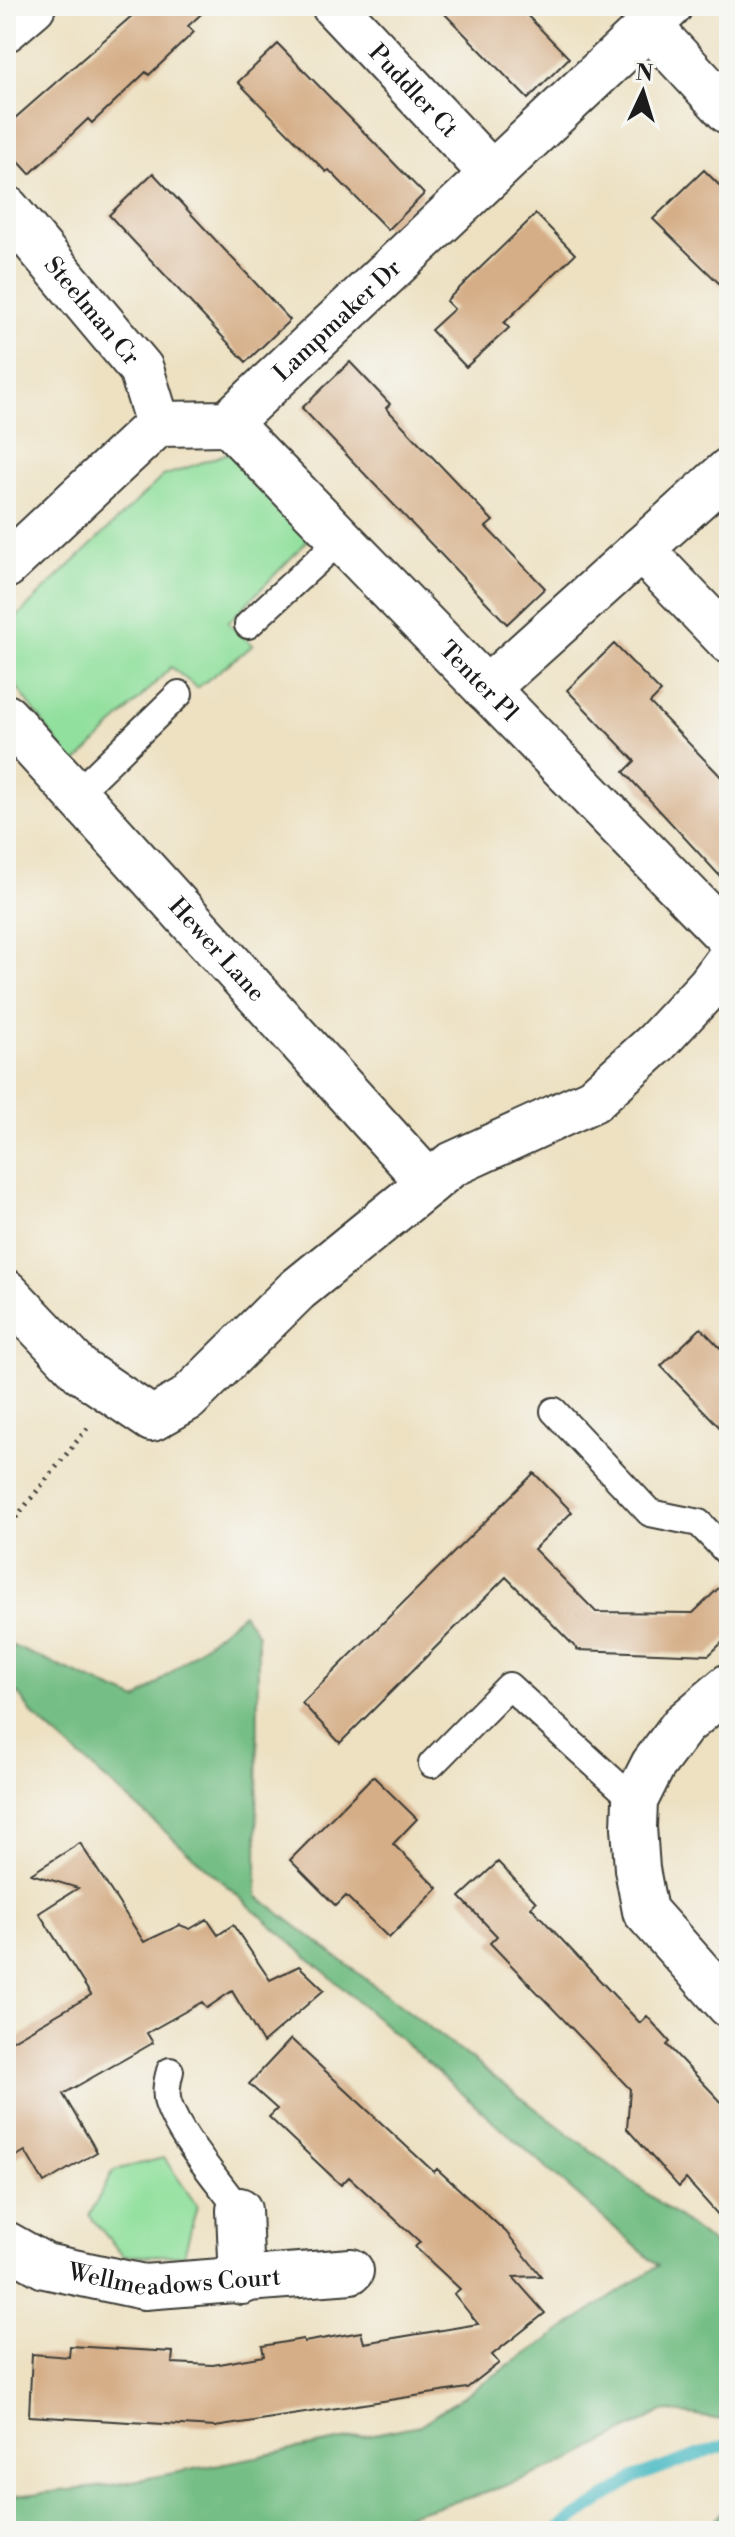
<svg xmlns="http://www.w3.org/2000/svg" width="735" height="2537" font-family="'Libre Bodoni',serif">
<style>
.green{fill:#92e09e;stroke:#577e5d;stroke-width:2}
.forest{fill:#75be85;stroke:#486d50;stroke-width:2}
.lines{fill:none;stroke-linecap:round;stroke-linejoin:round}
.stream{stroke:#4ab9c2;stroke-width:12}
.building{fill:#d5ae87}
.lane-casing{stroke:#3b3a35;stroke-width:30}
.street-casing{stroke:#3b3a35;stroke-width:48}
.path{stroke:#3b3a35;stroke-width:5;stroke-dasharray:2 6;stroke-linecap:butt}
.lane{stroke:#fff;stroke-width:26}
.street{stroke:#fff;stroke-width:44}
.labels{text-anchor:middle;stroke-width:7;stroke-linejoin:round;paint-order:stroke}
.street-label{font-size:24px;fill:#1c1c1c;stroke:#f6f6f2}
</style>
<rect width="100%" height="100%" fill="#f6f6f2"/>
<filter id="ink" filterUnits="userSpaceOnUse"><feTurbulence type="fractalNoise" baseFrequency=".0125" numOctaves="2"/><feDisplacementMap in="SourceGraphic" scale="16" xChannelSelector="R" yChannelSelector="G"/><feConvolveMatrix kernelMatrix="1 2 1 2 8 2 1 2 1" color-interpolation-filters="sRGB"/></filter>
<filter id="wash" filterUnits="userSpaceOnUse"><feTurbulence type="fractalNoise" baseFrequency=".006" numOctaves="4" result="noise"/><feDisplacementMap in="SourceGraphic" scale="32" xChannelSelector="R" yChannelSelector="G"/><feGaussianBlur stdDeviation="1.8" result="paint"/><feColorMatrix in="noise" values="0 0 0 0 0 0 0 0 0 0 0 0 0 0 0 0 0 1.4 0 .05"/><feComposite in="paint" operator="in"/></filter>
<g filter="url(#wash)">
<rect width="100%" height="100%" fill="#ede1c2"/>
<!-- green -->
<path class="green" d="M240,449L319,529L228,623L253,645L197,688L171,667L74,765L6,672V627L163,476Z
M164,2158L197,2206L184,2255L123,2256L89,2215L114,2170Z"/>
<!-- forest -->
<path class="forest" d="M243,1613L258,1635L257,1896L729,2256V2435L723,2420L663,2411L569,2461L486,2493L403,2516L327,2530L6,2531V2497L107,2486L420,2425L658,2266L34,1716L6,1676V1643L137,1700Z
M729,2504V2531H705Z"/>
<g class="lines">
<!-- stream -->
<path class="stream" d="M555,2531L636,2477L729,2444"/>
</g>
<g id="blocks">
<!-- building -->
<path class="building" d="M143,6H210L188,26L194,32L149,75L146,72L92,123L88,119L30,174L6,148V126Z
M437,6H518L569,58L528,99Z
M278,44L424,194L388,230L329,170L326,172L238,82Z
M704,170L729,195V293L653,219Z
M153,173L290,320L246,362L109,215Z
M536,214L575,254L504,323L509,328L466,367L431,330L454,309L446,301Z
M350,362L390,404L386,408L493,521L486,527L545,588L507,624L302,408Z
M614,644L661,692L650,703L729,785V886L624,772L635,761L567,690Z
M701,1328L729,1357V1437L661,1366Z
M534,1473L572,1512L534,1549L596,1612L693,1613L729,1578V1636L709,1655L578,1650L506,1577L340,1743L302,1703Z
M373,1776L417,1819L393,1844L438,1888L389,1938L346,1896L336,1906L290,1860Z
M80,1843L144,1942L180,1925L190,1929L207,1919L218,1935L233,1925L270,1980L299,1966L324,1990L263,2043L232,1991L207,2008L202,2002L147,2033L153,2043L63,2094L97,2152L44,2183L25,2151L6,2162V2044L91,1995L39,1913L78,1888L31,1874Z
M498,1862L536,1902L531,1907L640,2023L647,2016L670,2042L667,2045L729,2110V2227L686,2179L679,2187L627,2129L630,2089L490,1943L497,1936L460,1897Z
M291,2039L434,2172L437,2169L506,2232L541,2276L513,2277L545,2313L492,2355L499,2363L467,2388L215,2427L29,2416L32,2354L69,2357L70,2346L173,2352L172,2363L213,2365L264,2356L262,2346L303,2339L304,2342L361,2332L364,2343L478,2324L454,2294L460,2289L415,2247L420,2242L349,2177L341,2185L269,2117L277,2109L249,2084Z"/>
</g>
</g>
<g filter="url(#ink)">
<use href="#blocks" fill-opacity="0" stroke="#3b3a35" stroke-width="2"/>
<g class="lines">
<defs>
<path id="lane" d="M248,625L341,539
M76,794L179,694
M554,1411L650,1513L699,1523L729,1554
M432,1764L509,1686L635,1801
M170,2071C167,2082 165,2092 168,2103C179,2137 218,2180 239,2210"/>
<g id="street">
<path id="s1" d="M334,6L492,174"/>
<path d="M649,26L729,112"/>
<path d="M6,29L33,6"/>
<path id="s2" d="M6,208L141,369L158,424"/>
<path id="s3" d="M228,423L729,938"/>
<path d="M641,549L729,641"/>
<path id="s4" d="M6,566L158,424L228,423L670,6"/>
<path d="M486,689L729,470"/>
<path id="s5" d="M6,717L429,1183"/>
<path d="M6,1292L81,1371L152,1419L187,1399L297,1290L451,1165L593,1100L656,1043L710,985L729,959"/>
<path d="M729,1686L683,1725L653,1765L635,1801L634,1827L637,1869L645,1911L729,2005"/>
<path d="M239,2210L242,2282"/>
<path id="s6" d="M6,2244L45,2266L144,2287L351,2271"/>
</g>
</defs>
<!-- lane casing -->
<use href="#lane" class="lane-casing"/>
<!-- street casing -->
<use href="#street" class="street-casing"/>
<!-- path -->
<path class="path" d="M6,1530L89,1426"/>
<!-- lane -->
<use href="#lane" class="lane"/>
<!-- street -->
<use href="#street" class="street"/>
</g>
</g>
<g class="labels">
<!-- street labels -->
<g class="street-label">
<text dy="8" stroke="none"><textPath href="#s1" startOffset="116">Puddler Ct</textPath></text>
<text dy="8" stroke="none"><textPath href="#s2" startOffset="134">Steelman Cr</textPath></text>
<text dy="8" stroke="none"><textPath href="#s4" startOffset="428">Lampmaker Dr</textPath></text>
<text dy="8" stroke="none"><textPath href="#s3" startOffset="360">Tenter Pl</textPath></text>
<text dy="8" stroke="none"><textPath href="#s5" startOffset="314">Hewer Lane</textPath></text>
<text dy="8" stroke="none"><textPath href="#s6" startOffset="176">Wellmeadows Court</textPath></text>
</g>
</g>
<!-- margin -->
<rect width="735" height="2537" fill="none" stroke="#f6f6f2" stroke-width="32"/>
<!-- north arrow -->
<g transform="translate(643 92) rotate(4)" stroke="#f6f6f2" stroke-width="6" paint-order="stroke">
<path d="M0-6L14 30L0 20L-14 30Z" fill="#1c1c1c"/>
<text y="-12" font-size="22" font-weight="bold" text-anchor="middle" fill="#1c1c1c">N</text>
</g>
</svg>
